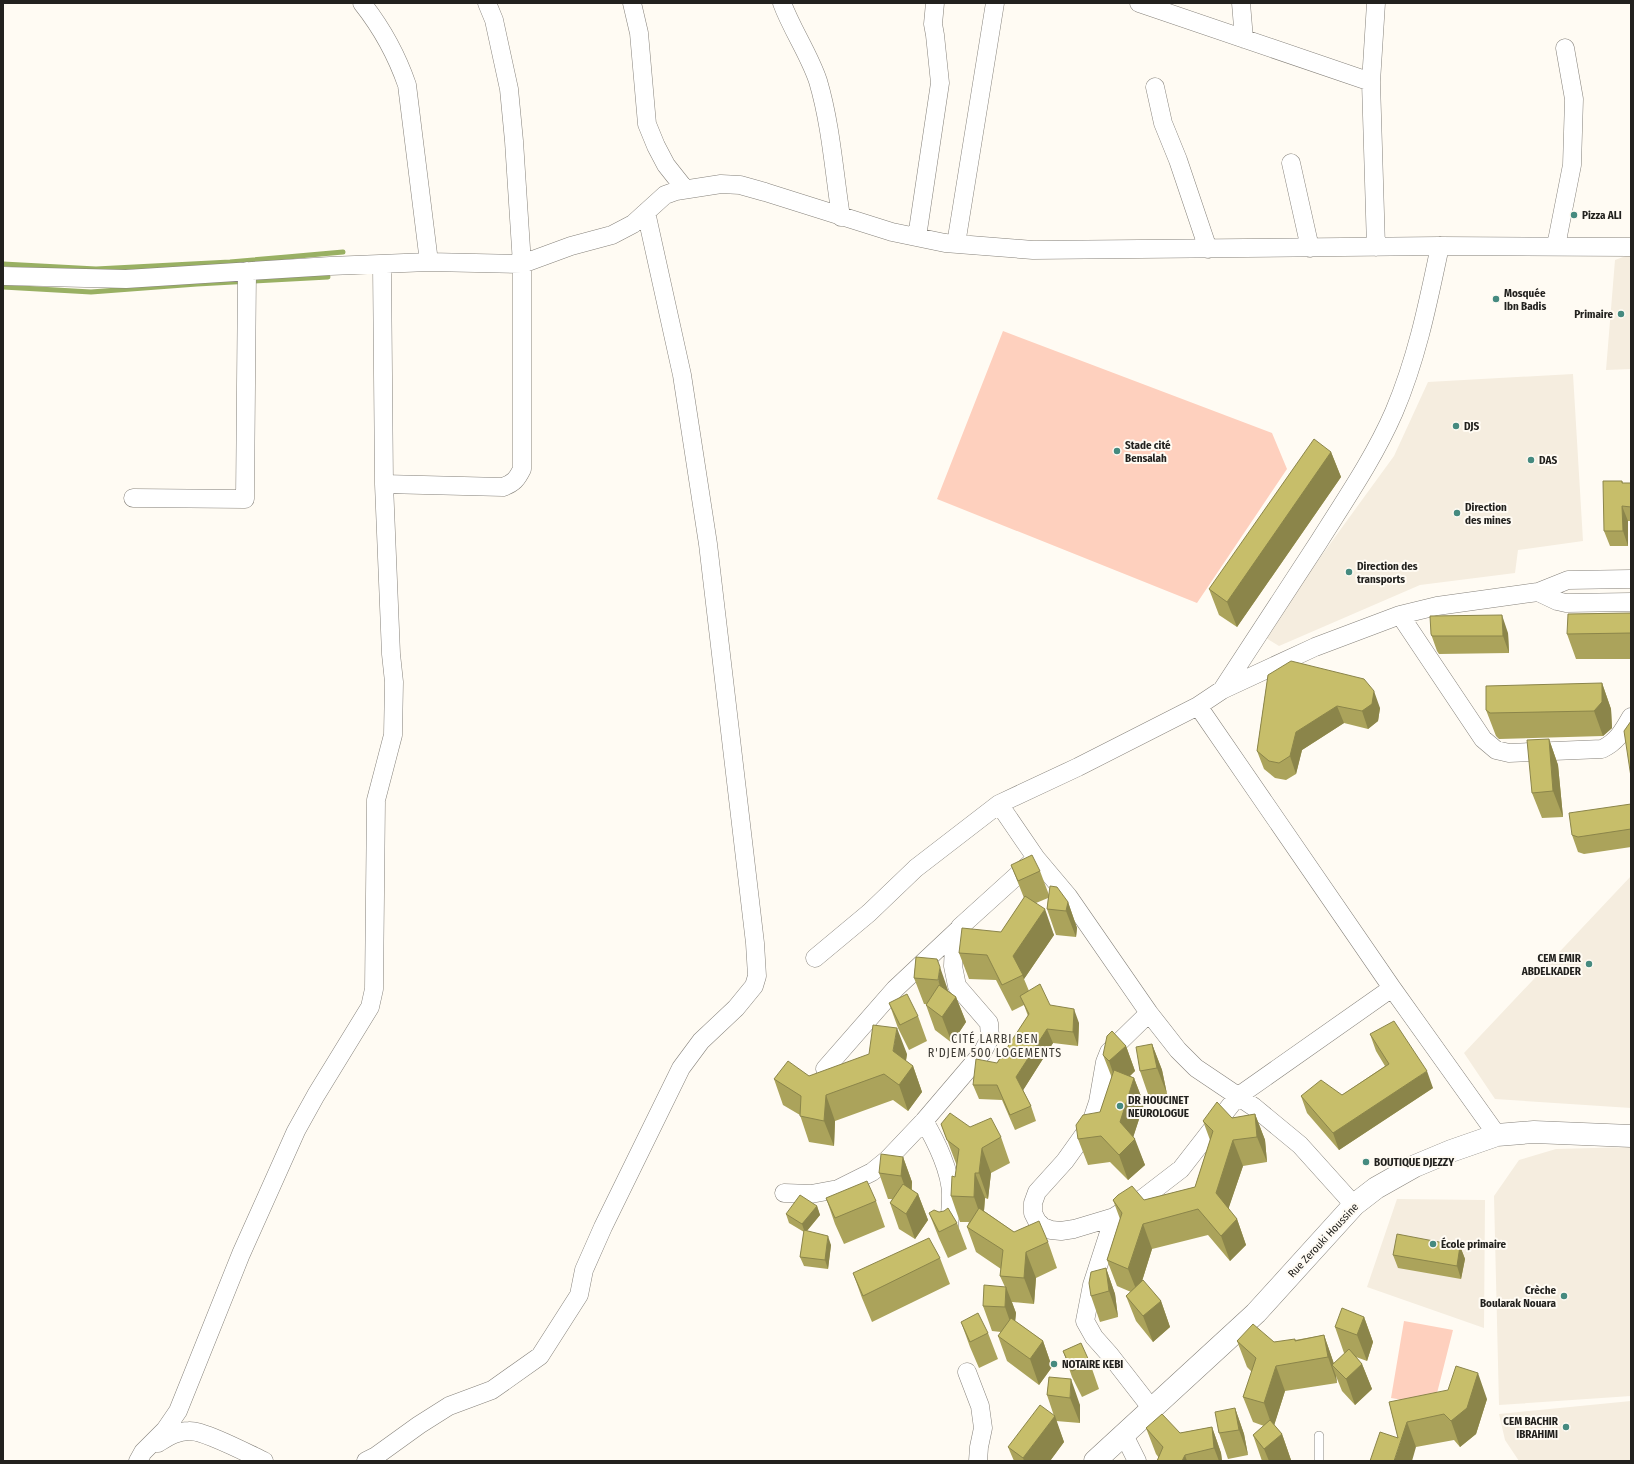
<svg xmlns="http://www.w3.org/2000/svg" width="1634" height="1464" font-family="'Fira Sans Condensed',sans-serif">
<style>
.built{fill:#f5eddf}
.grass{fill:#fed0be}
.lines{fill:none;stroke-linecap:round;stroke-linejoin:round}
.stream{stroke:#99b063;stroke-width:5}
.lane-casing{stroke:#86827b;stroke-width:10}
.street-casing{stroke:#86827b;stroke-width:19}
.primary-casing{stroke:#86827b;stroke-width:23}
.lane{stroke:#fff;stroke-width:9}
.street{stroke:#fff;stroke-width:18}
.primary{stroke:#fff;stroke-width:22}
.wall{fill:#aba35b}
.shaded-wall{fill:#8b854a}
.building{fill:#c7be6a;stroke:#8b854a}
.poi-dot{fill:#458a7f;stroke:#fffbf3;stroke-width:1.5}
.labels{text-anchor:middle;stroke-width:4;stroke-linejoin:round;paint-order:stroke}
.poi-label{font-size:11px;font-weight:bold;fill:#22211e;stroke:#fffbf3;text-anchor:start}
.street-label{font-size:11px;fill:#22211e;stroke:#fffbf3}
.neighbourhood-label{font-size:12px;letter-spacing:1px;fill:#3d3a34;stroke:#fffbf3}
</style>
<rect width="100%" height="100%" fill="#fffbf3"/>
<!-- built -->
<path class="built" d="M1631,254V369L1606,370L1615,260Z
M1573,374L1583,541L1518,550L1515,573L1420,585L1279,646L1263,636L1394,456L1428,382Z
M1631,876V1108L1495,1099L1464,1053Z
M1631,1147V1396L1499,1405L1494,1196L1519,1160L1556,1149Z
M1397,1199L1485,1200L1484,1328L1367,1287Z
M1631,1401V1461H1519L1505,1440L1499,1414Z"/>
<!-- grass -->
<path class="grass" d="M1003,331L1272,433L1287,469L1197,603L937,499Z
M1404,1321L1453,1330L1434,1405L1391,1398Z"/>
<g class="lines">
<!-- stream -->
<path class="stream" d="M3,264L96,269L230,262L343,252
M3,287L91,292L197,284L328,277"/>
<defs>
<path id="lane" d="M1319,1436V1461"/>
<path id="street" d="M362,3C381,27 397,56 407,85L429,262
M632,3L639,33L647,124L656,146L666,165L685,189
M782,3C792,30 809,54 818,81C831,125 834,172 841,217
M1139,3L1371,82
M1241,3L1244,39
M1155,87L1163,123L1178,160L1208,249
M1291,163L1310,248
M917,237L940,83L935,35L933,24L935,3
M956,244L995,3
M1556,246L1572,165L1574,99L1565,48
M1376,247L1371,82L1376,3
M3,276L126,279L330,266L429,262L522,264L571,246L612,235L633,224L665,195L676,191L721,184L740,185L765,192L892,232L945,243L1033,250L1440,246L1631,247
M384,484L503,487C514,483 517,479 522,469V264L514,141L509,89L494,20L487,3
M133,498L245,499L247,271
M1538,592L1557,601L1566,603L1631,602
M1400,615L1483,739L1496,750L1509,753L1602,749C1617,742 1623,731 1631,717
M1222,690C1254,641 1286,592 1318,543C1345,500 1374,458 1394,412C1417,358 1428,303 1440,246
M1198,706L1392,988L1497,1135
M999,804L1036,858L1068,896L1149,1013L1178,1050L1196,1068L1254,1107L1300,1145L1354,1205
M815,958L869,913L916,868L999,804L1078,767L1198,706L1222,690L1315,647L1400,615L1437,606L1538,592L1568,580L1631,579
M1149,1013L1109,1052L1105,1062L1098,1102L1092,1120L1085,1133L1065,1161L1037,1192L1033,1203V1213L1037,1221L1043,1227L1051,1230L1061,1231L1074,1229L1114,1217L1142,1199L1181,1169L1237,1097L1392,988
M825,1069L895,989L960,928
M924,1121C936,1141 951,1172 951,1195C951,1206 950,1216 949,1227
M784,1193L811,1194L838,1189L872,1172L888,1159L924,1121L982,1053L990,1038L989,1023L957,986L953,966L954,945L960,927L1034,860
M1114,1217L1092,1285L1085,1321L1094,1337L1110,1355L1152,1409
M967,1372L980,1406L983,1428L979,1447L978,1461
M1124,1435L1137,1461
M158,1443C168,1437 177,1431 189,1431C203,1430 249,1454 264,1461
M138,1461L143,1452L165,1430L178,1411L241,1254L296,1131L316,1095L370,1007L374,989L376,800L393,735L394,682L391,654L384,484L382,265
M366,1461L376,1456L419,1425L449,1406L492,1390L540,1356L579,1295L584,1270L603,1227L681,1068L701,1041L736,1008L754,986L757,976L755,943L708,544L682,375L646,212"/>
<path id="primary" d="M1095,1461L1256,1313L1354,1205L1376,1188L1415,1166L1451,1151L1497,1135L1534,1132L1631,1136"/>
</defs>
<!-- lane casing -->
<use href="#lane" class="lane-casing"/>
<!-- street casing -->
<use href="#street" class="street-casing"/>
<!-- primary casing -->
<use href="#primary" class="primary-casing"/>
<!-- lane -->
<use href="#lane" class="lane"/>
<!-- street -->
<use href="#street" class="street"/>
<!-- primary -->
<use href="#primary" class="primary"/>
</g>
<!-- wall -->
<path class="wall" d="M1331,452L1341,477L1237,627L1219,615L1209,589Z
M1622,481L1623,483H1631V521H1628V546H1610L1604,531Z
M1631,613V659H1576L1567,634Z
M1508,633L1509,653L1439,654L1437,651L1431,634Z
M1268,675L1380,708L1378,721L1368,729L1344,723L1302,750L1296,774L1286,780L1275,778L1264,769L1257,751Z
M1602,683L1611,709L1612,728L1603,736L1499,739L1496,736L1486,710Z
M1549,739L1558,765L1563,817L1542,818L1532,793Z
M1631,804V847L1584,854L1578,852L1572,835Z
M1011,865L1040,871L1049,895L1068,902L1077,928L1076,937L1056,935L1047,909L1048,898L1036,903L1054,935L1024,979L1029,991L1050,1005L1079,1023L1078,1046L1053,1043L1023,1090L1031,1106L1036,1121L1015,1130L1002,1100L979,1099L973,1085L997,1063L1028,1016L1024,1005L1012,1011L996,980L969,979L959,953L1001,932L1024,898Z
M916,957L948,991L956,997L966,1022L952,1043L935,1030L926,1005V1004H924L914,978Z
M889,1003L918,1016L927,1041L909,1050L898,1028Z
M1370,1034L1433,1088L1339,1150L1307,1113L1301,1096L1342,1095L1385,1066L1376,1051Z
M1152,1044L1162,1070L1167,1094L1149,1097L1140,1071Z
M1126,1046L1135,1071L1130,1076L1134,1078L1144,1104L1133,1137L1145,1165L1128,1180L1110,1162L1088,1165L1078,1139L1100,1112L1112,1078L1103,1055Z
M907,1054L906,1061L913,1066L922,1092L908,1111L893,1100L835,1121L834,1146L809,1142L800,1115L783,1105L774,1079L809,1076Z
M1255,1114L1265,1140L1267,1162L1243,1166L1228,1209L1237,1219L1246,1245L1230,1261L1208,1235L1152,1249L1142,1281L1161,1301L1170,1327L1153,1342L1136,1321L1126,1296L1131,1292L1117,1286L1107,1260L1120,1219L1113,1200H1144L1195,1187L1210,1140L1203,1121L1232,1118Z
M941,1124L970,1127L1001,1137L1010,1163L991,1173L988,1199L985,1198L984,1211L1014,1232L1048,1242L1057,1268L1036,1278L1034,1304L1012,1302L1016,1313L1015,1321L1043,1341L1052,1367L1039,1385L1007,1361L998,1336L1001,1332L992,1331L983,1306L1005,1287L1000,1276L1001,1269L976,1252L967,1227L969,1222H960L951,1196L955,1177L957,1166Z
M903,1157L912,1182V1190L918,1194L928,1220L915,1239L899,1229L890,1203L892,1199H888L879,1173Z
M826,1198L876,1201L885,1227L844,1244L835,1224Z
M817,1206L820,1215L807,1231L831,1245L828,1269L804,1266L800,1257L804,1232L789,1223L786,1214Z
M929,1213L957,1223L967,1249L948,1258L939,1238Z
M1460,1246L1465,1259L1461,1279L1398,1268L1393,1255Z
M940,1258L950,1284L872,1322L862,1298L853,1273Z
M1106,1268L1115,1294L1118,1317L1100,1322L1091,1296Z
M1364,1317L1373,1342L1367,1361L1356,1357L1362,1364L1372,1389L1355,1405L1342,1391L1336,1376L1337,1383L1285,1391L1274,1425L1282,1434L1291,1460L1289,1461H1262L1253,1435L1264,1426L1253,1422L1243,1397L1252,1372L1247,1367L1237,1341L1274,1342L1295,1340L1324,1335L1334,1364L1345,1353H1344L1335,1327Z
M961,1322L988,1333L998,1359L979,1368L970,1347Z
M1063,1351L1090,1363L1099,1389L1082,1397L1072,1377Z
M1049,1377L1080,1405V1423L1056,1421L1064,1442L1050,1461H1014L1008,1447L1054,1416L1047,1395Z
M1487,1399L1476,1434L1460,1447L1454,1440L1416,1447L1398,1438L1389,1402Z
M1235,1408L1244,1434L1248,1455L1228,1459L1219,1433Z
M1212,1427L1221,1453L1222,1461H1157L1159,1458L1156,1454L1146,1428L1180,1433Z"/>
<!-- shaded-wall -->
<path class="shaded-wall" d="M1331,452L1341,477L1237,627L1227,602Z
M1622,506L1628,521V546L1623,531Z
M1502,615L1508,633L1509,653L1503,636Z
M1602,683L1611,709L1612,728L1603,736L1594,711Z
M1374,691L1380,708L1378,721L1368,729L1362,711Z
M1337,706L1344,723L1302,750L1296,774L1290,756L1296,732Z
M1549,739L1558,765L1563,817L1553,791Z
M1068,902L1077,928L1076,937L1066,911Z
M1045,909L1054,935L1024,979L1013,956Z
M940,967L949,993L947,1006L938,980Z
M956,997L966,1022L952,1043L942,1017Z
M1074,1009L1079,1023L1078,1046L1073,1032Z
M897,1028L907,1054L903,1077L893,1051Z
M1047,1029L1053,1043L1022,1092L1016,1077Z
M1152,1044L1162,1070L1167,1094L1157,1068Z
M1126,1046L1135,1071L1118,1087L1109,1061Z
M913,1066L922,1092L908,1111L899,1085Z
M1427,1071L1433,1088L1339,1150L1333,1133Z
M1134,1078L1144,1104L1131,1144L1135,1139L1145,1165L1128,1180L1119,1155L1120,1122Z
M826,1095L835,1121L834,1146L824,1121Z
M1255,1114L1265,1140L1267,1162L1257,1137Z
M1233,1140L1243,1166L1225,1219L1216,1193Z
M982,1148L991,1173L988,1199L979,1173Z
M903,1157L912,1182L910,1201L901,1176Z
M975,1173L985,1198L983,1223L974,1197Z
M918,1194L928,1220L915,1239L906,1214Z
M817,1206L820,1215L805,1233L802,1224Z
M1237,1219L1246,1245L1230,1261L1221,1236Z
M1143,1224L1152,1249L1138,1294L1128,1269Z
M828,1236L831,1245L828,1269L825,1260Z
M1460,1246L1465,1259L1461,1279L1457,1266Z
M1026,1252L1036,1278L1034,1304L1024,1278Z
M1106,1268L1115,1294L1118,1317L1109,1291Z
M1006,1287L1016,1313L1014,1333L1005,1307Z
M1161,1301L1170,1327L1153,1342L1143,1316Z
M1364,1317L1373,1342L1367,1361L1357,1335Z
M1324,1335L1333,1361L1335,1368L1332,1365L1336,1376L1337,1383L1328,1357Z
M1043,1341L1052,1367L1039,1385L1030,1359Z
M1362,1364L1372,1389L1355,1405L1346,1379Z
M1276,1366L1285,1391L1273,1429L1264,1403Z
M1478,1373L1487,1399L1476,1434L1460,1447L1451,1421Z
M1071,1379L1080,1405V1423L1070,1398Z
M1235,1408L1244,1434L1248,1455L1239,1430Z
M1055,1416L1064,1442L1050,1461H1024L1023,1458Z
M1407,1422L1416,1447L1412,1461H1394Z
M1212,1427L1221,1453L1222,1461H1219L1214,1448Z
M1282,1434L1291,1460L1289,1461H1269L1264,1449Z
M1185,1455L1187,1461H1182Z"/>
<!-- building -->
<path class="building" d="M1314,439L1331,452L1227,602L1209,589Z
M1603,481H1622V483H1631V507L1622,506L1623,531H1604Z
M1631,613V633L1567,634L1568,614Z
M1502,615L1503,636H1432L1431,634L1430,616Z
M1291,661L1364,679L1374,691L1372,704L1362,711L1337,706L1296,732L1290,756L1279,763L1269,761L1257,751L1268,675Z
M1602,683V702L1594,711L1490,713L1486,710V686Z
M1631,721V777L1624,731Z
M1549,739L1553,791L1532,793L1527,740Z
M1631,804V829L1578,837L1572,835L1569,813Z
M1032,855L1040,871L1018,881L1011,865Z
M1050,886L1057,887L1068,902L1066,911L1047,909Z
M1025,896L1045,909L1013,956L1023,975L1002,985L987,955L959,953L962,928L1001,932Z
M916,957L937,959L940,967L938,980L914,978Z
M1040,984L1050,1005L1074,1009L1073,1032L1047,1029L1016,1077L1031,1106L1010,1115L997,1085H973L976,1059L997,1063L1029,1014L1020,996Z
M939,985L956,997L942,1017L926,1005Z
M907,994L918,1016L900,1025L889,1003Z
M1394,1021L1427,1071L1333,1133L1301,1096L1321,1080L1342,1095L1389,1064L1370,1034Z
M873,1025L897,1028L893,1051L913,1066L899,1085L884,1074L826,1095L824,1121L800,1116L801,1096L774,1079L788,1061L809,1076L869,1054Z
M1112,1031L1126,1046L1109,1061L1103,1055L1107,1036Z
M1152,1044L1157,1068L1140,1071L1136,1047Z
M1114,1070L1134,1078L1120,1122L1135,1139L1119,1155L1101,1136L1078,1139L1076,1125L1083,1115L1100,1112Z
M1217,1102L1232,1118L1255,1114L1257,1137L1233,1140L1216,1193L1237,1219L1221,1236L1198,1209L1143,1224L1128,1269L1107,1260L1122,1213L1113,1200L1118,1195L1132,1186L1144,1200L1195,1187L1213,1131L1203,1121Z
M950,1113L970,1127L991,1118L1001,1137L982,1148L979,1173H975L974,1197L951,1196L952,1176L955,1177L959,1149L947,1140L941,1124Z
M881,1154L903,1157L901,1176L879,1173Z
M867,1181L876,1201L835,1218L826,1198Z
M903,1184L918,1194L906,1214L890,1203Z
M800,1195L817,1206L802,1224L786,1214Z
M948,1208L957,1223L939,1232L929,1213L934,1210L939,1212L944,1211Z
M979,1208L1014,1232L1039,1221L1048,1242L1026,1252L1024,1278L1000,1276L1003,1250L967,1227Z
M804,1230L828,1236L825,1260L800,1257Z
M1397,1234L1460,1246L1457,1266L1393,1255Z
M929,1238L940,1258L863,1296L853,1273Z
M1106,1268L1109,1291L1091,1296L1089,1283L1091,1272Z
M1143,1280L1161,1301L1143,1316L1126,1296Z
M984,1285L1006,1287L1005,1307L983,1306Z
M1342,1308L1364,1317L1357,1335L1335,1327Z
M978,1313L988,1333L970,1342L961,1322Z
M1011,1318L1043,1341L1030,1359L998,1336Z
M1253,1324L1274,1342L1295,1339V1341L1324,1335L1328,1357L1276,1366L1264,1403L1243,1397L1256,1358L1237,1341Z
M1081,1343L1090,1363L1072,1371L1063,1351Z
M1349,1349L1362,1364L1346,1379L1332,1365Z
M1456,1366L1478,1373L1467,1408L1451,1421L1444,1414L1407,1422L1394,1461H1370L1380,1432L1398,1438L1389,1402L1448,1390Z
M1049,1377L1071,1379L1070,1398L1047,1395Z
M1040,1405L1055,1416L1023,1458L1008,1447Z
M1235,1408L1239,1430L1219,1433L1215,1412Z
M1162,1414L1180,1433L1212,1427L1214,1448L1185,1455L1182,1461H1157L1163,1447L1146,1428Z
M1270,1420L1282,1434L1264,1449L1253,1435Z"/>
<!-- markers -->
<g class="poi-dot">
<circle cx="1574" cy="215" r="4"/>
<circle cx="1496" cy="299" r="4"/>
<circle cx="1621" cy="314" r="4"/>
<circle cx="1456" cy="426" r="4"/>
<circle cx="1117" cy="451" r="4"/>
<circle cx="1531" cy="460" r="4"/>
<circle cx="1457" cy="513" r="4"/>
<circle cx="1349" cy="572" r="4"/>
<circle cx="1589" cy="964" r="4"/>
<circle cx="1120" cy="1106" r="4"/>
<circle cx="1366" cy="1162" r="4"/>
<circle cx="1433" cy="1244" r="4"/>
<circle cx="1564" cy="1296" r="4"/>
<circle cx="1054" cy="1364" r="4"/>
<circle cx="1566" cy="1427" r="4"/>
</g>
<g class="labels">
<!-- poi labels -->
<g class="poi-label">
<text x="1582" y="219">Pizza ALI</text>
<text x="1504" y="297">Mosquée<tspan x="1504" dy="13">Ibn Badis</tspan></text>
<text x="1613" y="318" text-anchor="end">Primaire</text>
<text x="1464" y="430">DJS</text>
<text x="1125" y="449">Stade cité<tspan x="1125" dy="13">Bensalah</tspan></text>
<text x="1539" y="464">DAS</text>
<text x="1465" y="511">Direction<tspan x="1465" dy="13">des mines</tspan></text>
<text x="1357" y="570">Direction des<tspan x="1357" dy="13">transports</tspan></text>
<text x="1581" y="962" text-anchor="end">CEM EMIR<tspan x="1581" dy="13">ABDELKADER</tspan></text>
<text x="1128" y="1104">DR HOUCINET<tspan x="1128" dy="13">NEUROLOGUE</tspan></text>
<text x="1374" y="1166">BOUTIQUE DJEZZY</text>
<text x="1441" y="1248">École primaire</text>
<text x="1556" y="1294" text-anchor="end">Crèche<tspan x="1556" dy="13">Boularak Nouara</tspan></text>
<text x="1062" y="1368">NOTAIRE KEBI</text>
<text x="1558" y="1425" text-anchor="end">CEM BACHIR<tspan x="1558" dy="13">IBRAHIMI</tspan></text>
</g>
<!-- street labels -->
<g class="street-label">
<text transform="translate(1323 1240) rotate(-47)" y="4">Rue Zerouki Houssine</text>
</g>
<!-- neighbourhood labels -->
<g class="neighbourhood-label">
<text x="995" y="1043">CITÉ LARBI BEN<tspan x="995" dy="14">R'DJEM 500 LOGEMENTS</tspan></text>
</g>
</g>
<!-- border -->
<rect width="1634" height="1464" fill="none" stroke="#22211e" stroke-width="8"/>
</svg>
